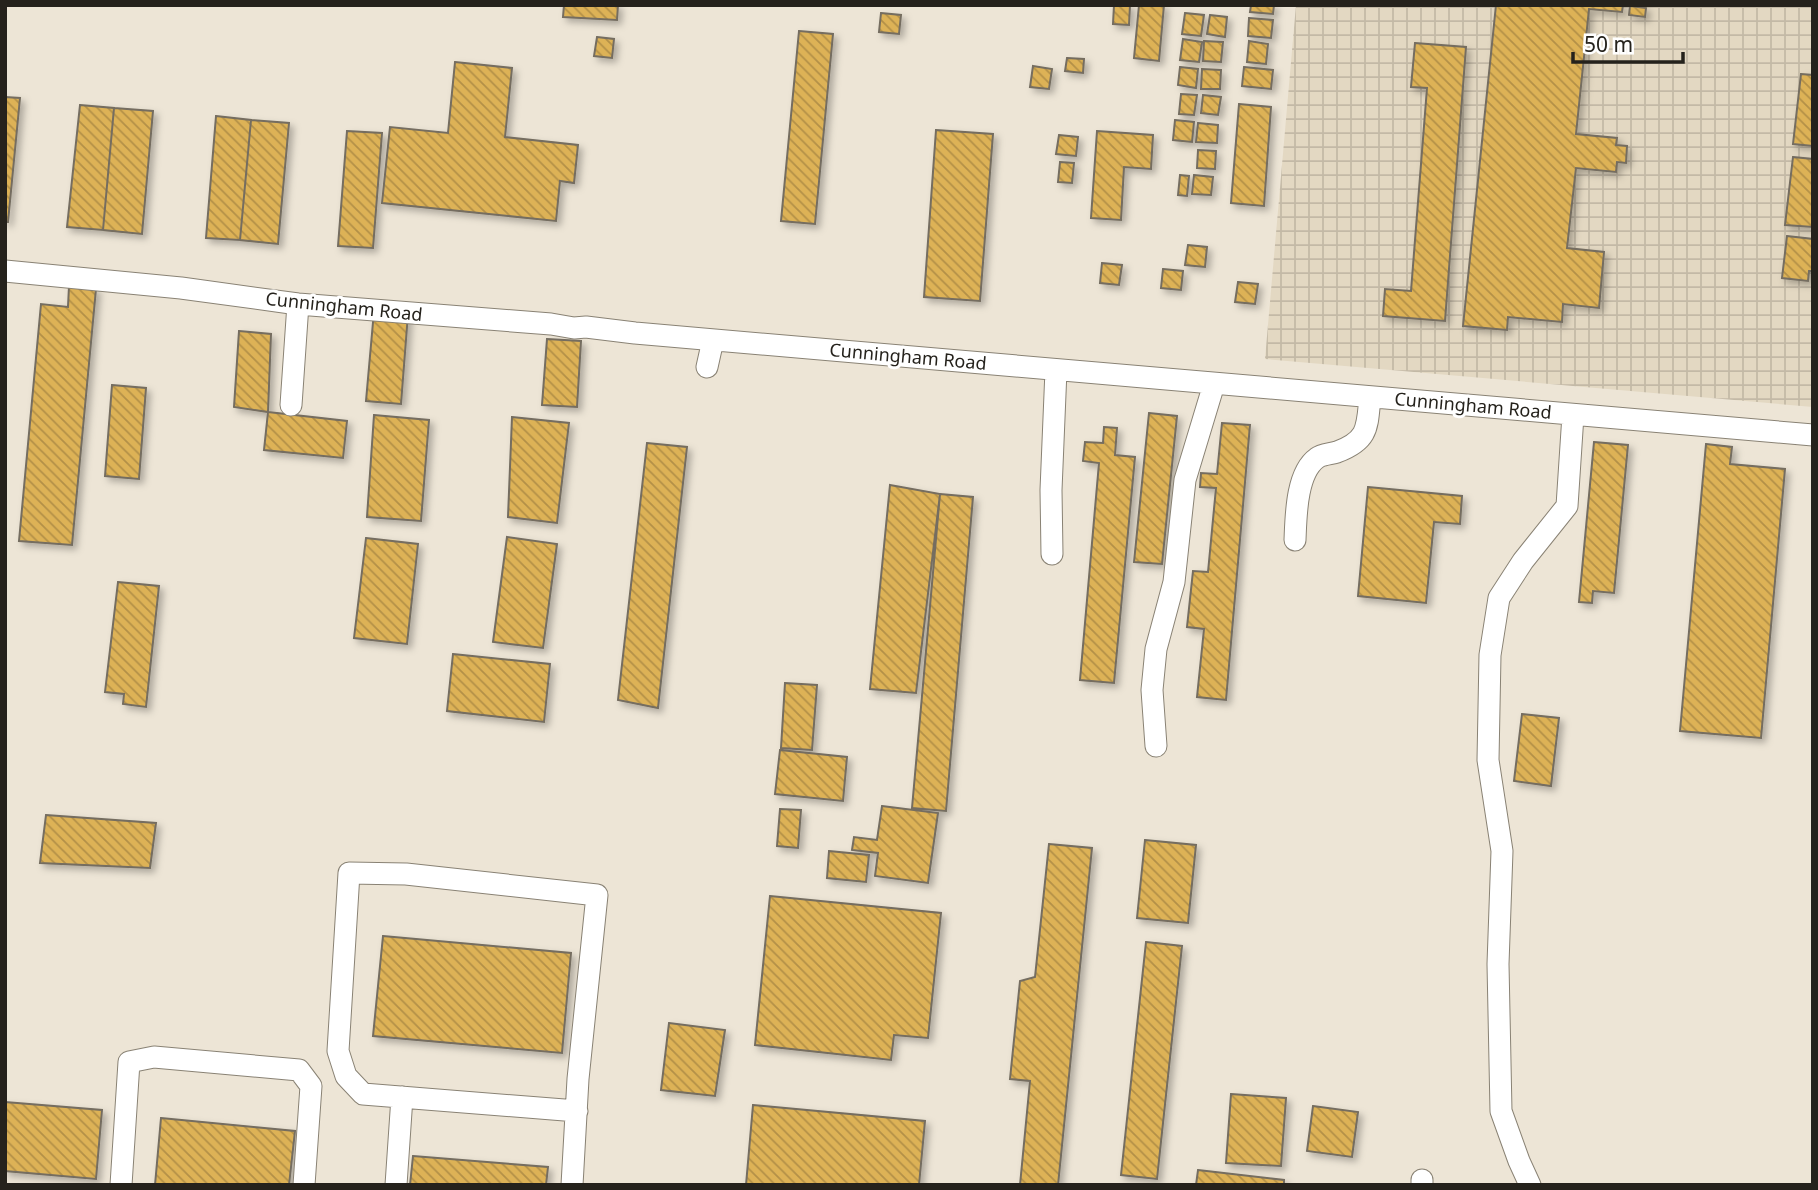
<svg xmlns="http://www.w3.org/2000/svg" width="1818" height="1190" font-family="'Noto Sans',sans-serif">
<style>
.industrial{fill:url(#industrial-grid)}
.building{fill:url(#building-back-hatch);stroke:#746d60;stroke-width:2;filter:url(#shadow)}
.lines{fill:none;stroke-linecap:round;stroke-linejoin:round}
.minor-casing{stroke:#898274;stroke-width:23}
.minor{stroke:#fff;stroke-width:21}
.labels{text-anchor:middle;stroke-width:6;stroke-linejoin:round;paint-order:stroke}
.street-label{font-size:18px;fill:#25221c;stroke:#fff}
</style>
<defs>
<pattern id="industrial-grid" width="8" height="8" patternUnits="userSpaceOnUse" patternTransform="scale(1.75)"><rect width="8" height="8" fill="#e3d8c2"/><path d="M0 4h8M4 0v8" fill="none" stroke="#c3b9a6"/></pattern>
<pattern id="building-back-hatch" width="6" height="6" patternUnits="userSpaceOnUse" patternTransform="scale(1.75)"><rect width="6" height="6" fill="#ddb257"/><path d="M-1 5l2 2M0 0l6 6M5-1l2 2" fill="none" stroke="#b39047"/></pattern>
<filter id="shadow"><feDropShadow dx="4" dy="4" stdDeviation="3.5" flood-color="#0004"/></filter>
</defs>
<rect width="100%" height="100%" fill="#ede5d6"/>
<!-- industrial -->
<path class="industrial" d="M1296,5H1813V407L1265,359Z"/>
<!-- building -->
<path class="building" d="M564,5H618L617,20L563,17Z
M1114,5H1130L1129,25L1113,24Z
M1139,5H1164L1159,61L1134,58Z
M1251,5H1274L1273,14L1250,12Z
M1496,5H1623L1622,12L1589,9L1576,134L1617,138L1616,145L1627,146L1626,163L1617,162L1616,172L1576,168L1567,248L1604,252L1599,308L1563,304L1562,322L1508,317L1507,330L1463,326Z
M1630,6L1646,8L1645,17L1629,15Z
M881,13L901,15L899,34L879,32Z
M1185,13L1204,15L1201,36L1182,34Z
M1210,15L1227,17L1225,37L1207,34Z
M1249,18L1273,20L1271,38L1248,36Z
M799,31L833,34L815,224L781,221Z
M597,37L614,39L612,58L594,56Z
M1183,39L1202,42L1199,62L1180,60Z
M1204,41L1223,42L1221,62L1203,61Z
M1249,41L1268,44L1266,64L1247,62Z
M1415,43L1466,47L1445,321L1383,316L1385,289L1411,291L1427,88L1411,87Z
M1067,58L1084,59L1083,73L1065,71Z
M455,62L512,68L505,137L578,145L574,183L560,181L556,221L382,203L390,127L448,133Z
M1033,66L1052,69L1049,89L1030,87Z
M1180,67L1198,69L1196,88L1178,85Z
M1244,67L1273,70L1271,89L1242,86Z
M1202,69L1221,70L1220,89H1201Z
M1801,74L1813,75V146L1793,144Z
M1181,94L1197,95L1194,115L1179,114Z
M1203,95L1221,97L1218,115L1201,113Z
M5,97L20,98L8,222H5Z
M1239,104L1271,107L1264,206L1231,203Z
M80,105L114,108L103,230L67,227Z
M114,108L153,111L142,234L103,230Z
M216,116L251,120L240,240L206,238Z
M251,120L289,123L278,244L240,240Z
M1175,120L1194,122L1192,142L1173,140Z
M1198,123L1218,125L1217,143L1196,142Z
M936,130L993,134L980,301L924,297Z
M347,131L382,133L373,248L338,246Z
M1097,131L1153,135L1151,169L1124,167L1121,220L1091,218Z
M1059,135L1078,137L1076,156L1056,154Z
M1198,150L1216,151L1215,169L1197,168Z
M1793,157L1813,159V227L1785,225Z
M1060,162L1074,163L1072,183L1058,182Z
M1180,175L1189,176L1187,196L1178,195Z
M1194,175L1213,177L1211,195L1192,194Z
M1787,236L1813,239V271H1809L1808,281L1782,278Z
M1188,245L1207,247L1205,267L1185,265Z
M1102,263L1122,265L1119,285L1100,283Z
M1163,269L1183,271L1181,290L1161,288Z
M1238,282L1258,284L1255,304L1235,302Z
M69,286L96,289L72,545L19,541L41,304L68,307Z
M374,311L408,314L401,404L366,401Z
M239,331L271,334L268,412L234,407Z
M547,339L581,341L577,407L542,405Z
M112,385L146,388L139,479L105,476Z
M268,412L347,421L343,458L264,450Z
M1149,413L1177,416L1162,564L1134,562Z
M374,415L429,420L421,521L367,517Z
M512,417L569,423L557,523L508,517Z
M1222,423L1250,425L1226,700L1197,697L1204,629L1187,627L1193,571L1208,572L1216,488L1200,487L1201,473L1217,474Z
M1104,427L1117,428L1115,455L1135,457L1114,683L1080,680L1099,463L1083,461L1085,442L1103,443Z
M1594,442L1628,445L1614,593L1593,591L1592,603L1579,602Z
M647,443L687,447L658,708L618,700Z
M1706,444L1732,447L1730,464L1785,469L1761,738L1680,731Z
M890,485L940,494L916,693L870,689Z
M1368,487L1462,496L1460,524L1434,522L1426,603L1358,596Z
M940,494L973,497L946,811L912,808Z
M507,537L557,544L543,648L493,642Z
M366,538L418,544L407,644L354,638Z
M118,582L159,586L146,707L123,704L124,694L105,692Z
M453,654L550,664L544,722L447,711Z
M785,683L817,685L812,750L781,748Z
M1522,714L1559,718L1551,786L1514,781Z
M780,750L847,757L843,801L775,794Z
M882,806L938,813L928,883L875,876L878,853L852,850L854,837L877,840Z
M780,809L801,810L798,848L777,846Z
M46,815L156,823L150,868L40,863Z
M1145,840L1196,845L1188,923L1137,918Z
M1049,844L1092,848L1058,1185H1020L1030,1081L1010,1079L1020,981L1035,977Z
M829,851L869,855L866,882L827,878Z
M770,896L941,913L928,1038L894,1035L891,1060L755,1045Z
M383,936L571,953L562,1053L373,1036Z
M1146,942L1182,946L1157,1179L1121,1175Z
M669,1023L725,1030L715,1096L661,1090Z
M1231,1094L1286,1098L1281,1166L1226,1163Z
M5,1102L102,1110L96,1179L5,1171Z
M753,1105L925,1121L919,1185H746Z
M1313,1106L1358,1112L1352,1157L1307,1151Z
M161,1118L295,1131L289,1185H155Z
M413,1156L548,1167L546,1185H410Z
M1198,1170L1284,1180V1185H1196Z"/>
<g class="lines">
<defs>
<path id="minor" d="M5,271L181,288L298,304L551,324L574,328L586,327L635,333L1813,435
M707,367L713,340
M291,405L298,304
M1295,540C1296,517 1296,473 1317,458C1322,454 1331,454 1337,452C1369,440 1367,427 1370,397
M1052,554L1051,490L1056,370
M1156,746L1152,690L1156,649L1174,582L1185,480L1214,384
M121,1185L129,1062L154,1057L299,1070L311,1086L304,1185
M396,1185L402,1097
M572,1185L578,1079L597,895L406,874L349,873L338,1051L346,1076L363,1094L577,1111
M1422,1185V1180
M1530,1185L1519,1161L1501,1111L1498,964L1502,851L1488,760L1490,655L1499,598L1523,561L1567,506L1573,415"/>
</defs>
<!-- minor casing -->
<use href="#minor" class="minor-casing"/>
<!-- minor -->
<use href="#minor" class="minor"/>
</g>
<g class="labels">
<!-- street labels -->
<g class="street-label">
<text transform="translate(344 307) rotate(6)" y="6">Cunningham Road</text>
<text transform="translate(908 357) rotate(5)" y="6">Cunningham Road</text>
<text transform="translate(1473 406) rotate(5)" y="6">Cunningham Road</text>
</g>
</g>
<!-- border -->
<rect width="1818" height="1190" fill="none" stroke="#25221c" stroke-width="14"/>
<!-- scale -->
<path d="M1573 52v10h110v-10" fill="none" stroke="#25221c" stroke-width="3.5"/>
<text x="1584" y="52" font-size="21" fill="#25221c" stroke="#ffffff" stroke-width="5" paint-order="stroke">50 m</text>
</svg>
